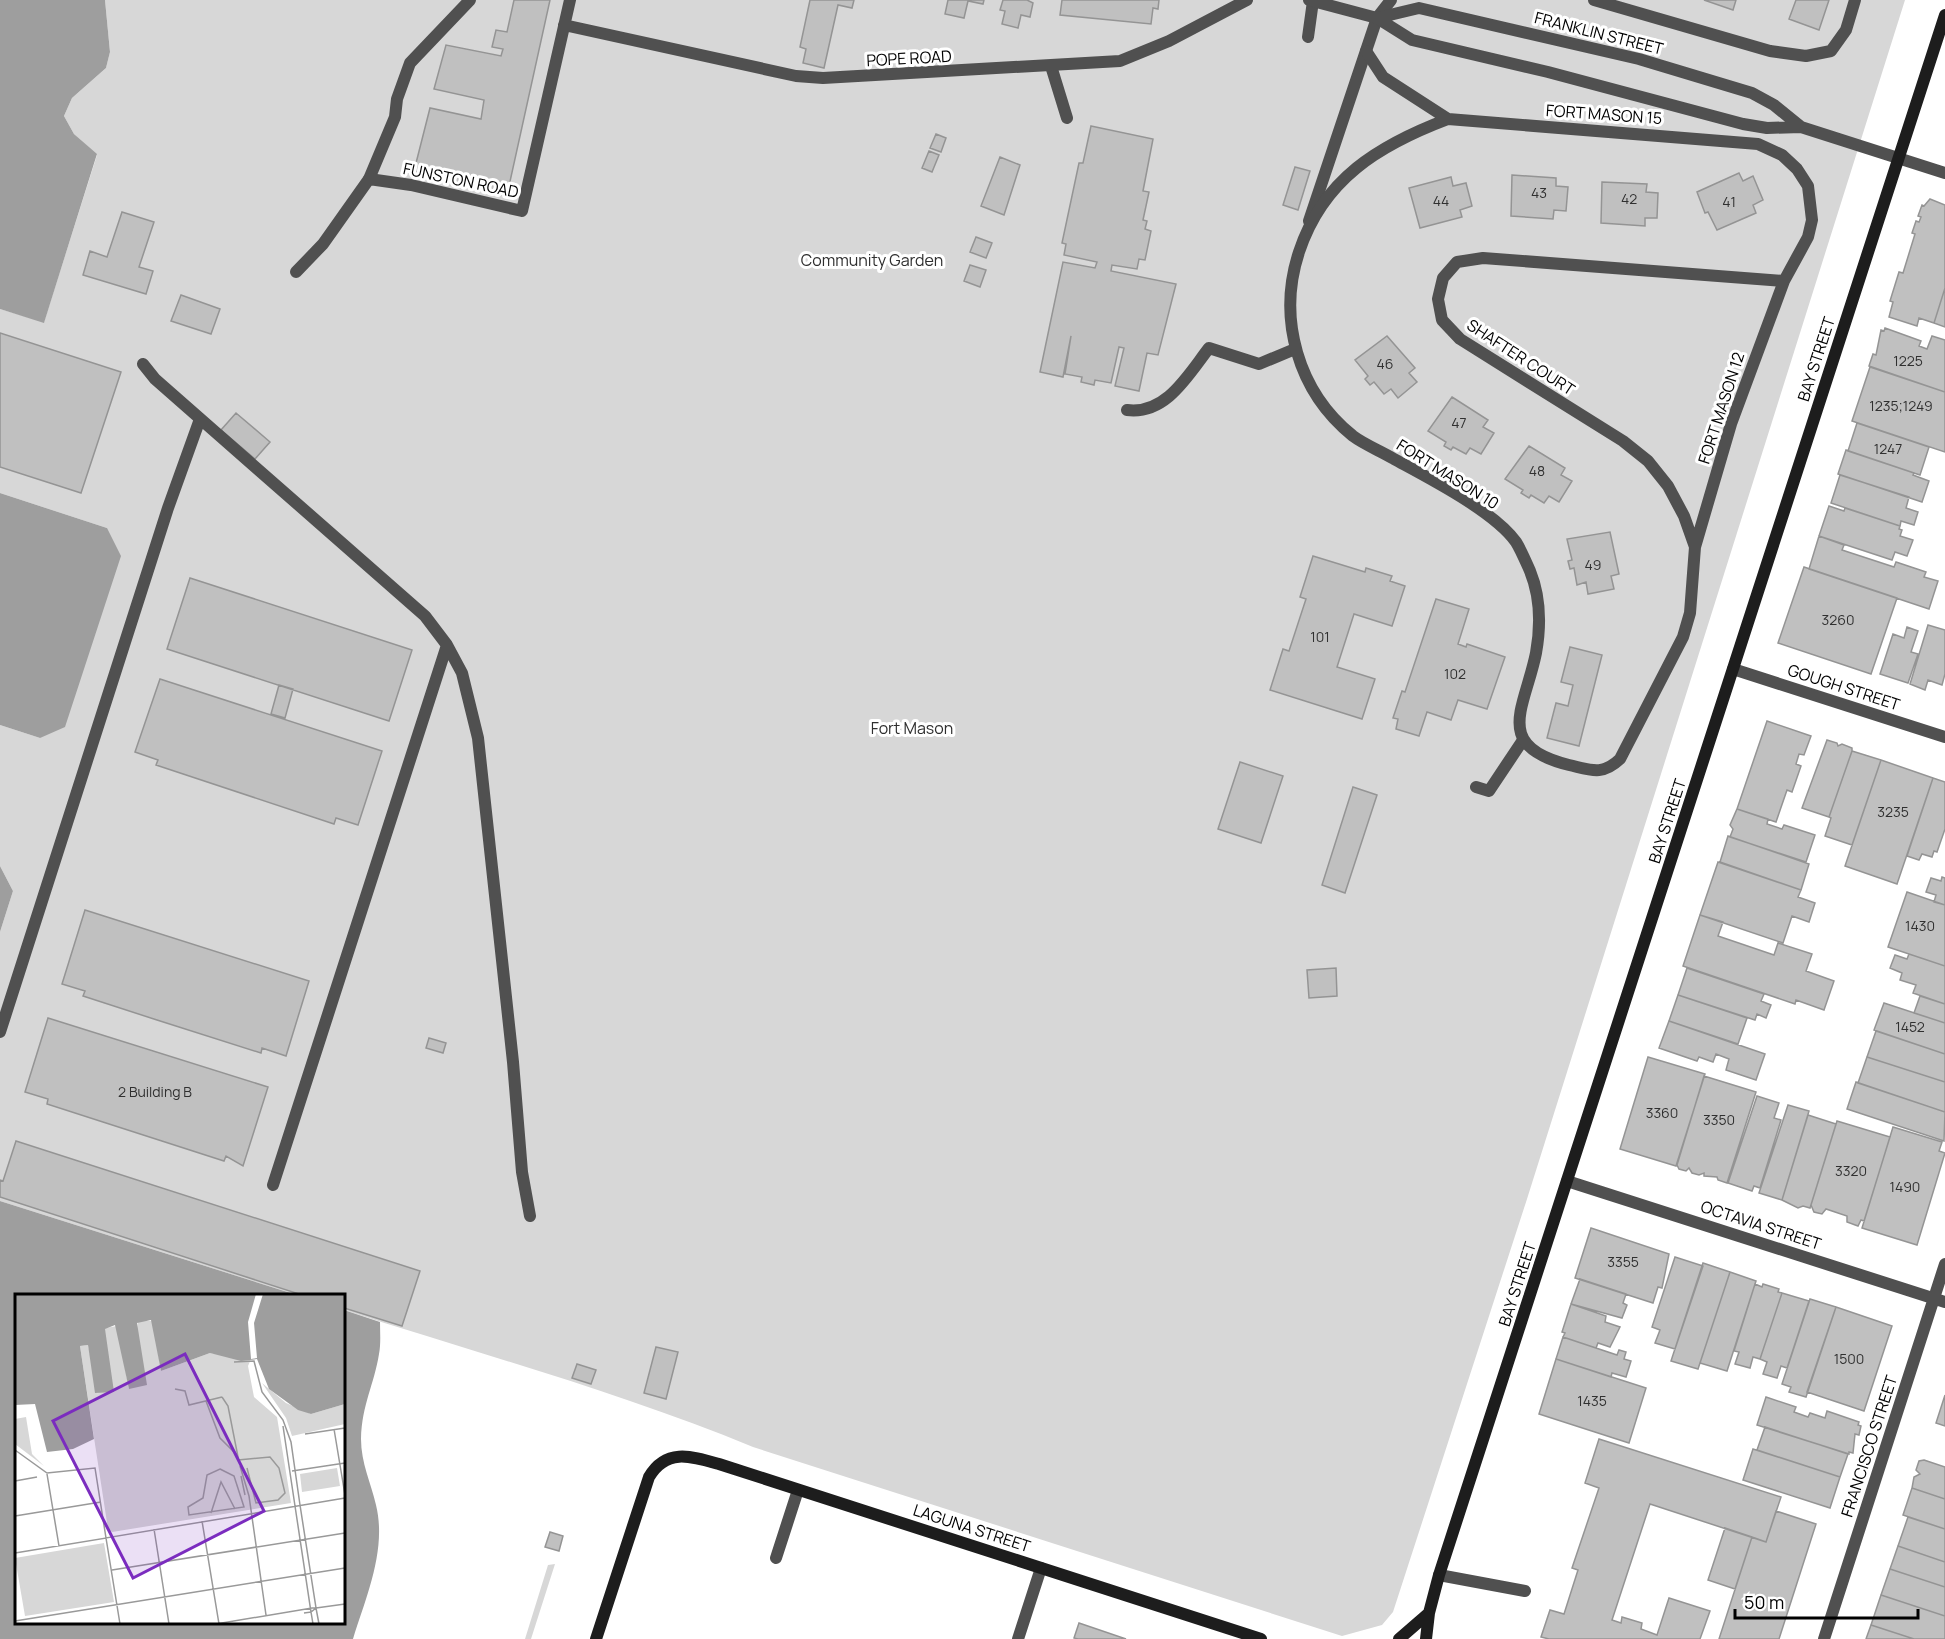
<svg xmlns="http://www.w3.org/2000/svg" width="1945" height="1639" font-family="Manrope,sans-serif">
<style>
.green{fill:#d7d7d7}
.water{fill:#9e9e9e}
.building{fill:#c0c0c0;stroke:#949494;stroke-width:1.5}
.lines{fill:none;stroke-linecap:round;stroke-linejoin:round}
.service{stroke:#505050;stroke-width:12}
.minor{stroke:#505050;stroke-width:12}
.secondary{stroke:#1d1d1d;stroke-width:12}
.labels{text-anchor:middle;stroke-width:6;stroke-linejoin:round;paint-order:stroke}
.number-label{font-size:14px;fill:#303030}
.street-label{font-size:16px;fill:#000;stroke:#fff}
.park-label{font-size:16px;fill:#2e2e2e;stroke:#fff}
.inset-road{fill:none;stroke:#999;stroke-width:1.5}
.view{fill:#7b2cbf;fill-opacity:0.15;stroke:#7b2cbf;stroke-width:3}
.inset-edge{fill:none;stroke:#000;stroke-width:3}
</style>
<rect width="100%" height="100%" fill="#fff"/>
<!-- green -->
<path class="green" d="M105,0H1905L1527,1199L1393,1612L1382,1625L1342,1636L753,1447C620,1392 480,1354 344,1310V1296L297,1295L0,1201V932L13,891L0,866V725L40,738L107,528L0,493V309L44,322L97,155L74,134L64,116L72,98L106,68L110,52Z
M555,1564L531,1639H525L548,1565Z"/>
<!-- water -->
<path class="water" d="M0,0H105L110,52L106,68L72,98L64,116L74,134L97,154L44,323L0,309Z
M0,493L107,528L121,556L65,727L40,738L0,725Z
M0,866L13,891L0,932Z
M0,1201L297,1295L16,1296V1622H344V1310L380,1322C380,1332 381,1344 379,1354C374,1385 362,1404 361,1439C361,1463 371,1483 376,1505C387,1550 366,1597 353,1639H0Z"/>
<!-- building -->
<path class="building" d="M514,0H550L507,195L414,171L430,108L481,119L484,100L434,89L446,45L501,56L503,49L492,47L496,30L507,32Z
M810,0H854L852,8L838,5L824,68L803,63L806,49L800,47Z
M948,0H984L983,4L968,1L964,18L945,14Z
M1003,0H1027L1033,3L1030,17L1021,15L1018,28L1002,24L1005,11L1000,10Z
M1062,0H1159L1158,9L1153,8L1151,24L1060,15Z
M1704,0H1736L1733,10Z
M1796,0H1829L1819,30L1789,19Z
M1091,126L1153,139L1143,191L1149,192L1143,220L1147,221L1145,229L1151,231L1145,260L1139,259L1137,269L1112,265L1111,271L1176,284L1158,355L1147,353L1139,391L1115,386L1124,348L1119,347L1111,383L1095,380L1094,385L1081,382L1082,377L1065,374L1071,336L1063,377L1040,372L1063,262L1095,268L1097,262L1064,255L1066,244L1062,243L1079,163H1083Z
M936,134L946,138L941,152L930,148Z
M929,151L939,155L932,172L922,168Z
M1000,157L1020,165L1004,215L981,206Z
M1295,167L1310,171L1298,210L1283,205Z
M1739,173L1743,181L1753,176L1763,200L1753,205L1756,213L1717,230L1708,212L1705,213L1697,192Z
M1512,175L1556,178V186L1568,187L1566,211L1554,210L1553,219L1511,216Z
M1451,177L1453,186L1466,183L1472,206L1460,210L1462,217L1420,228L1409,188Z
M1602,182L1647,184L1646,192L1658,193L1657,218H1645V226L1601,223Z
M1930,199L1945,205V288L1934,323L1919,318L1917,326L1889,317L1893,302L1890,301L1899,272L1903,273L1915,234L1912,233L1916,221L1919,222L1921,217L1918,216L1922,205L1924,206Z
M122,212L154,222L139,267L153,271L146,294L83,275L90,251L107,257Z
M976,237L992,243L986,258L970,252Z
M970,265L986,270L980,287L964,281Z
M1945,288V327L1934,323Z
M181,295L220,309L211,334L171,321Z
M1885,328L1921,341L1919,346L1927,349L1932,336L1945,340V392L1869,366L1873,354L1876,355L1881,330L1884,331Z
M0,333L121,372L81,493L0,467Z
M1387,336L1415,368L1409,373L1417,382L1398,398L1391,389L1384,394L1374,382L1370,385L1365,379L1368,376L1355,360Z
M1870,367L1945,392V452L1852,421Z
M1452,397L1488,420L1483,427L1494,433L1481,454L1470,448L1466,454L1453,447L1451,450L1444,446L1446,442L1428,431Z
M236,413L270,442L255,459L221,430Z
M1857,423L1929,447L1920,475L1848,451Z
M1529,446L1565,468L1561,475L1572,481L1559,502L1549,496L1544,503L1531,495L1529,498L1521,493L1523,490L1505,479Z
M1846,450L1914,473L1913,475L1929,481L1922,502L1838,474Z
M1840,475L1909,497L1906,508L1918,512L1914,525L1901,521L1900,526L1831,503Z
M1829,506L1844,511L1845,508L1900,526L1899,529L1902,530L1900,536L1913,540L1907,556L1895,552L1892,560L1819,536Z
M1610,532L1619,574L1611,576L1614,589L1588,594L1586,582L1577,585L1574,568L1570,569L1568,561L1572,560L1567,539Z
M1819,536L1844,545L1842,550L1894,567L1896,562L1926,572L1924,577L1938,581L1929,609L1809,569Z
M1313,556L1365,572L1366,568L1392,576L1390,581L1405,586L1392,626L1354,614L1337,667L1375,679L1362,719L1270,690L1283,649L1289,651L1306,599L1300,597Z
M1804,567L1897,598L1871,674L1778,643Z
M190,578L412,650L389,721L167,649Z
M1436,599L1469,609L1458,644L1466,647L1467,644L1505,657L1487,709L1458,700L1451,720L1427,712L1419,736L1396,729L1398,719L1393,718L1402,691L1405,692Z
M1928,625L1945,630V674L1942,685L1928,680L1925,690L1910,684Z
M1907,627L1918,631L1911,652L1918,654L1908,683L1880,674L1893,634L1904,638Z
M1570,647L1602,655L1579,746L1547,738L1556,703L1568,706L1573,685L1561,682Z
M160,679L382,751L358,825L336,818L334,824L156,765L158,760L135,752Z
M279,685L293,689L285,718L271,714Z
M1767,721L1811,736L1804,755L1799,754L1796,764L1801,766L1792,792L1787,790L1776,822L1737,809Z
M1827,740L1837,743L1838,746L1842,744L1852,748V751L1829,817L1802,808Z
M1852,751L1881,760L1852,845L1825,836L1831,818L1829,817Z
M1881,760L1933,778L1897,884L1845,866Z
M1240,762L1283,776L1261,843L1218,829Z
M1933,778L1945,782V829L1937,852L1934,851L1932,857L1922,854L1919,860L1907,856Z
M1353,787L1377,795L1345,893L1322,885Z
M1737,809L1768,819L1767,824L1782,829L1784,825L1815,835L1806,862L1730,837L1733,829L1730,825Z
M1728,836L1809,864L1801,890L1720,862Z
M1718,862L1801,890L1798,897L1815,903L1809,922L1792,916L1783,943L1700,915Z
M1942,877L1945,878V905L1934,902L1936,895L1926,892L1931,878L1941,881Z
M1907,892L1945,905V966L1888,947Z
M85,910L309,981L286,1056L262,1048L261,1053L157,1020L83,996L85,991L62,984Z
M1700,915L1723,922L1718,936L1774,955L1778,943L1812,954L1806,971L1834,981L1824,1010L1796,1000L1795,1004L1683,966Z
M1909,954L1945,966V1004L1913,993L1916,985L1900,980L1902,973L1890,968L1895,955L1907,959Z
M1336,968L1337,996L1309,998L1307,970Z
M1687,968L1764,994L1761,1001L1771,1005L1766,1018L1757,1014L1755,1020L1678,995Z
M1678,995L1747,1018L1738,1044L1669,1021Z
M1920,996L1945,1004V1023L1914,1013Z
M1884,1003L1945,1023V1054L1874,1030Z
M48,1018L268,1087L243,1166L226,1156L224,1161L47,1104L48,1099L25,1092Z
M1669,1021L1765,1054L1756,1080L1726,1070L1729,1059L1716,1054L1713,1062L1699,1057L1697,1061L1659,1048Z
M1876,1031L1945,1054V1082L1867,1057Z
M429,1038L446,1043L443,1053L426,1048Z
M1648,1057L1705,1074L1676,1166L1620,1149Z
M1867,1057L1945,1082V1112L1858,1083Z
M1704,1076L1756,1092L1727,1183L1718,1180L1717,1177L1704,1176V1173L1699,1175L1692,1173L1689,1168L1686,1171L1679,1169L1677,1165Z
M1856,1082L1945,1112L1944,1141L1847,1109Z
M1757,1096L1779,1103L1774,1118L1781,1120L1760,1188L1754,1186L1752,1191L1728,1183Z
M1788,1105L1809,1111L1782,1200L1759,1193Z
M1808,1115L1836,1124L1810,1208L1803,1206L1798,1208L1782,1200Z
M1837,1121L1890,1137L1864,1221L1861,1220L1858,1226L1847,1222V1216L1826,1209L1822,1214L1814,1212L1811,1205Z
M1893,1127L1942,1142L1939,1151L1945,1153L1917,1245L1862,1228Z
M16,1141L420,1271L402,1326L344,1308V1296H305L0,1197V1180L3,1181Z
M1591,1228L1669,1254L1662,1288L1658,1287L1653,1303L1575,1278Z
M1675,1257L1703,1266L1675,1349L1655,1343L1660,1330L1652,1327Z
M1703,1263L1730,1272L1698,1369L1671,1361Z
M1730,1272L1756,1281L1727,1371L1700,1363Z
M1580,1279L1626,1294L1623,1303L1627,1305L1622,1318L1571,1304Z
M1755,1284L1762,1287L1763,1284L1779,1289L1778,1292L1782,1293L1760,1359L1753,1357L1750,1368L1735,1364L1739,1352L1734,1351Z
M1782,1293L1809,1301L1787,1368L1781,1366L1777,1378L1763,1374L1767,1362L1760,1359Z
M1810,1299L1836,1307L1806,1397L1789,1392L1791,1387L1782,1384Z
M1571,1304L1606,1316L1605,1322L1620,1327L1610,1347L1598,1343L1596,1348L1563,1337L1565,1333L1562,1332Z
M1836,1307L1892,1326L1864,1411L1807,1392Z
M1563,1337L1617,1355L1619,1350L1626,1352L1624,1359L1631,1361L1626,1377L1612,1373L1611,1377L1556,1359Z
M656,1347L678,1352L666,1399L644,1393Z
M1556,1359L1646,1388L1629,1443L1539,1414Z
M577,1364L596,1370L591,1384L572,1378Z
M1945,1395V1426L1936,1423Z
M1766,1397L1796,1407L1794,1412L1808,1417L1810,1413L1825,1418L1827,1411L1859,1422L1858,1425L1861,1426L1859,1435L1855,1434L1853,1453L1849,1452V1454L1757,1425Z
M1765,1427L1848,1454L1840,1477L1757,1450Z
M1599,1439L1781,1497L1766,1542L1650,1504L1612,1620L1621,1623L1622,1617L1642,1623L1641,1629L1657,1635L1669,1598L1710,1611L1700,1639H1549L1541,1637L1550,1610L1564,1614L1578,1570L1572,1568L1599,1488L1585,1483Z
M1753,1449L1840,1477L1830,1508L1743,1480Z
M1924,1460L1945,1467V1499L1912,1488L1914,1477L1920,1474L1916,1470L1919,1461Z
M1912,1488L1945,1499V1529L1903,1515Z
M1776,1511L1816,1524L1779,1639H1719L1752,1537L1766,1542Z
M1908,1517L1945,1529V1562L1898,1546Z
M1725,1528L1752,1537L1735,1589L1708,1580Z
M550,1532L563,1536L559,1551L545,1547Z
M1898,1546L1945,1562V1587L1890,1569Z
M1890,1569L1945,1587V1616L1881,1595Z
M1881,1595L1945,1616V1639H1914L1871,1625Z
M1079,1623L1126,1639H1078L1074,1638Z
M1871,1625L1914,1639H1866Z"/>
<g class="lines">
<!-- service -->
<path class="service" d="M1308,37L1313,1
M1051,66L1067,118
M369,179L395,117L397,99L410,63L470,0
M1309,221L1377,18L1391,0
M143,364L155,379L425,616L447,645L462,673L478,738L513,1062L522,1172L530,1216
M1127,410C1166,415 1188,375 1209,348L1259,364L1295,349
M1476,787L1489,791L1523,740
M0,1032L168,508L200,419
M273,1185L447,645
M776,1558L798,1490
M1439,1575L1525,1591"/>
<!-- minor -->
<path class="minor" d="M1309,0L1377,18L1412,40L1548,72L1743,124L1767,128L1801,127L1945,173
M1594,0L1770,51L1806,56L1831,51L1846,30L1855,0
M1377,18L1419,8L1639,59L1752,93L1774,105L1801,127
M564,25L796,76L823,78L1120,61L1169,41L1247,0
M1366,51L1383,77L1448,119L1758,144L1782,155L1797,169L1808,186L1812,220L1808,237L1784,281L1731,424L1695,547L1690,613L1683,637L1620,759C1602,776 1591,770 1569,765C1492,746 1525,708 1536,653C1541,625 1541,598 1530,571C1526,562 1521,550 1516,542C1494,511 1427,477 1394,459C1381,451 1365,445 1353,436C1298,392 1277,319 1299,252C1323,179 1379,145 1448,119
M296,272L323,244L369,179L411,185L522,211L570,0
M1695,547L1684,516L1668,486L1648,461L1623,441L1460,339L1442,320L1438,299L1443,278L1457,262L1483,258L1784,281
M1733,669L1945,737
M1567,1181L1945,1302
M1018,1639L1041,1568
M1824,1639L1945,1264"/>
<!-- secondary -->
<path class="secondary" d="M596,1639L649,1477C666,1448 691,1456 719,1464L1261,1639
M1399,1639L1429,1613
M1426,1639L1429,1613L1439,1575L1945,15"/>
</g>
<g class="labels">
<!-- number labels -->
<g class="number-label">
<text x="1539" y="198">43</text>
<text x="1629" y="204">42</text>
<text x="1441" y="206">44</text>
<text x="1729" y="207">41</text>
<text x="1908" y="366">1225</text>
<text x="1385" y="369">46</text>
<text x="1901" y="411">1235;1249</text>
<text x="1459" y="428">47</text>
<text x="1888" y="454">1247</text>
<text x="1537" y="476">48</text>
<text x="1593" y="570">49</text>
<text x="1838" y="625">3260</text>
<text x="1320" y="642">101</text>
<text x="1455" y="679">102</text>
<text x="1893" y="817">3235</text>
<text x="1920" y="931">1430</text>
<text x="1910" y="1032">1452</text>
<text x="155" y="1097">2 Building B</text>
<text x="1662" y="1118">3360</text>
<text x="1719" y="1125">3350</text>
<text x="1851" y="1176">3320</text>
<text x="1905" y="1192">1490</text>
<text x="1623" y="1267">3355</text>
<text x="1849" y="1364">1500</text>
<text x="1592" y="1406">1435</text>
</g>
<!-- street labels -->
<g class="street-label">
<text transform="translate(1599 33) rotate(14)" y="6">FRANKLIN STREET</text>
<text transform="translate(909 58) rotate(-3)" y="6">POPE ROAD</text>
<text transform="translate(1604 114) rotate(4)" y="6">FORT MASON 15</text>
<text transform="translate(461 180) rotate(12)" y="6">FUNSTON ROAD</text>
<text transform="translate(1521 357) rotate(33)" y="6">SHAFTER COURT</text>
<text transform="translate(1816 359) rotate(-72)" y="6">BAY STREET</text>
<text transform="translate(1721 408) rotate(-72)" y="6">FORT MASON 12</text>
<text transform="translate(1448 474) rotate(32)" y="6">FORT MASON 10</text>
<text transform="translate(1844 687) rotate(18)" y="6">GOUGH STREET</text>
<text transform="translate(1667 821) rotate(-72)" y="6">BAY STREET</text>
<text transform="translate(1761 1225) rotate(18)" y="6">OCTAVIA STREET</text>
<text transform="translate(1517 1284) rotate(-72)" y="6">BAY STREET</text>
<text transform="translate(1869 1446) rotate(-72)" y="6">FRANCISCO STREET</text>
<text transform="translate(972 1528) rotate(18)" y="6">LAGUNA STREET</text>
</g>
<!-- park labels -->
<g class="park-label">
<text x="872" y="266">Community Garden</text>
<text x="912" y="734">Fort Mason</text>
</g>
</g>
<!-- overview -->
<g transform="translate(15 1294)">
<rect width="330" height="330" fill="#fff"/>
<path d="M123,27H138L146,77L195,59L236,65L233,72L239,103L262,123L276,209L97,238L93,235L65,52L73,51L83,100L90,34L102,32L114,95ZM247,89L271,109L296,120L330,110V130L277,142L271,124ZM11,123L17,160L29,172L0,150V125ZM322,174L325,192L287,198L285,180ZM89,249L99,308L10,322L0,264Z" fill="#d7d7d7"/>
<path d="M0,0H330V110L296,120L283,116L254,95L242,65L226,67L195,59L146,77L136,26L122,29L132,91L114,95L100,31L90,35L99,98L80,99L73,51L65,52L79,145L58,155L32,158L20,110L0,111Z" fill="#9e9e9e"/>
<path d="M241,0H248L239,29L242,64L236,65L233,28Z" fill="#fff"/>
<path class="inset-road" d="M219,68L239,67L247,98L268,126L276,148L285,211M160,95L170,97L174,111L207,103M207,103L213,112L224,168M191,107L205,144L223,162M268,132L280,212M319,135L330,201M290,140L330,134M0,156L32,179L80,174L91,244L330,204M223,166L255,163L264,174L270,199L263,206L241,209L232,174M225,172L234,202L251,321M205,175L219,182L229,213L174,221L173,213L188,204L192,181ZM277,177L330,169M32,180L44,252M226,182L230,201M0,187L22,183M280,212L296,318L301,314L285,211M196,219L206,188L220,215M0,222L86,208M187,227L204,330M139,235L154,330M0,259L91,244L105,330M97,276L330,239M301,314L330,310M289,319L296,318L298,330M0,327L330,274M201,330L297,314H301L304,330"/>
<path class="view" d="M170,60L249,217L118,284L38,127Z"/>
<rect width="330" height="330" class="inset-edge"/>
</g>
<!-- scale -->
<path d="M1735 1609v9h183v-9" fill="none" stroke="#000000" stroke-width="3"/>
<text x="1744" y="1609" font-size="18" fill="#000000" stroke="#ffffff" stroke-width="4.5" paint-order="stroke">50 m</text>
</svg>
